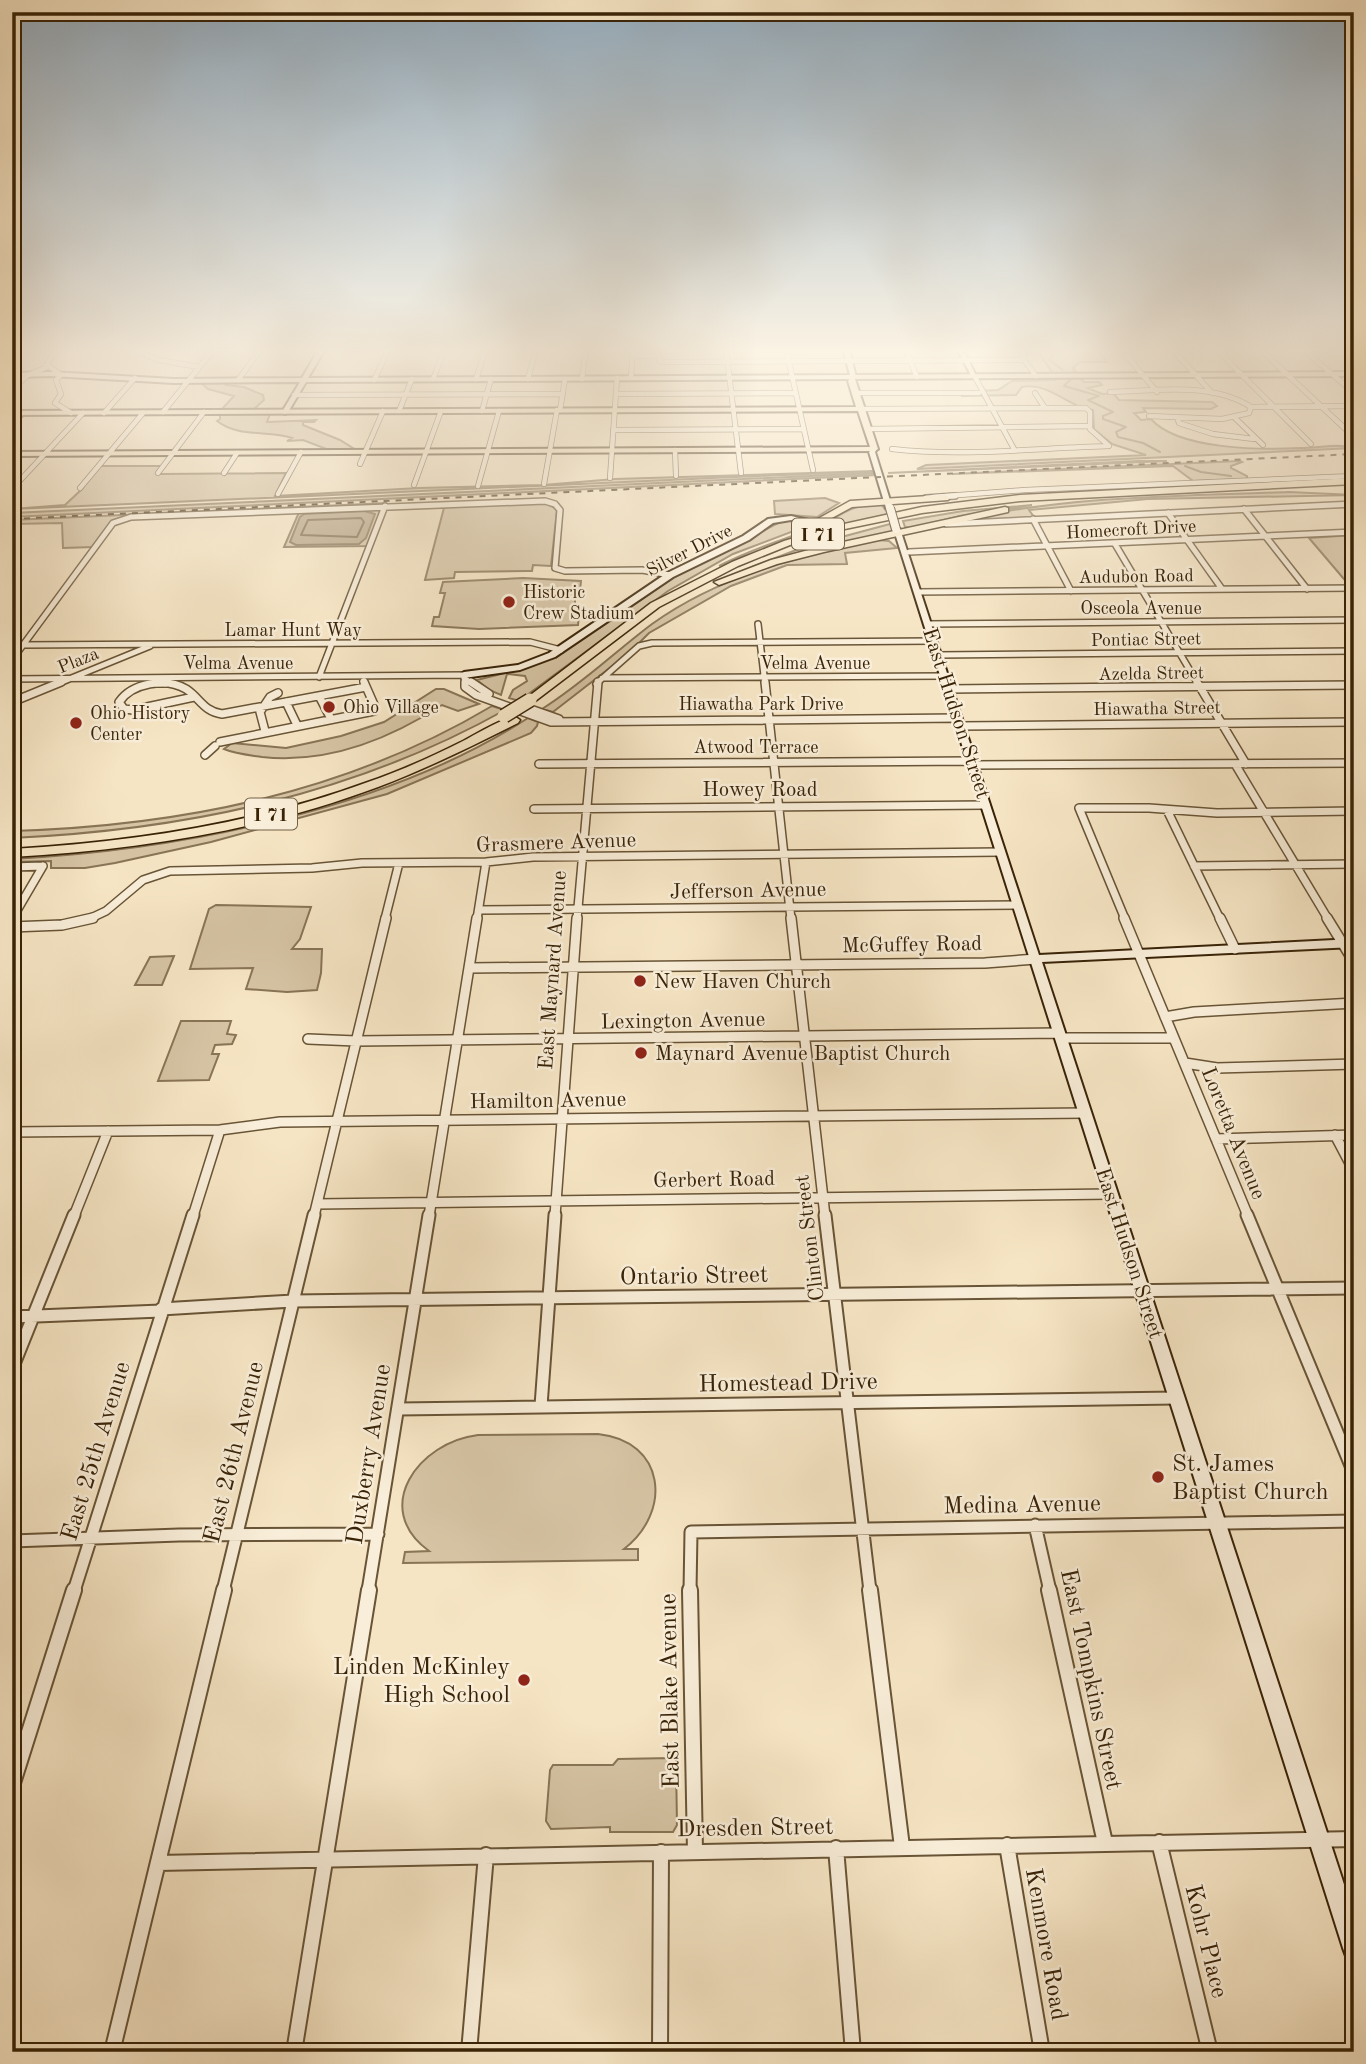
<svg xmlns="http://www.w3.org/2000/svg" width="1366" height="2064" font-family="'Old Standard TT',serif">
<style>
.green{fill:#d6c4a4;stroke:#887456;stroke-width:2}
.water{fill:#b6a384;stroke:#847052;stroke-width:2}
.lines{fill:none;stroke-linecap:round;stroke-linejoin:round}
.shore{stroke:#786346;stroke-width:2}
.stream{stroke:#847052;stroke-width:2}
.street-far5-casing{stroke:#685436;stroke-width:6}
.street-far4-casing{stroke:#685436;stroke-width:8}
.street-far3-casing{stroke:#685436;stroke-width:10}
.street-far2-casing{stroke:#685436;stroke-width:12}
.street-far1-casing{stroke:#685436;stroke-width:15}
.street-casing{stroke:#685436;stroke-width:18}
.secondary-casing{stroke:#392307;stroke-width:4}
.primary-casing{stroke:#392307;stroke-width:4}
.highway-casing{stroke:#392307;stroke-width:3}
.street-far5{stroke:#f9eed9;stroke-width:4.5}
.street-far4{stroke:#f9eed9;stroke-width:5}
.street-far3{stroke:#f9eed9;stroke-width:7}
.street-far2{stroke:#f9eed9;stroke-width:9}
.street-far1{stroke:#f9eed9;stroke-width:11}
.street{stroke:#f9eed9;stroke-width:14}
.secondary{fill:#f9eed9;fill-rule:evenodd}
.primary{fill:#f6e5c4;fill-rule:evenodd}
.highway{fill:#f6e5c4;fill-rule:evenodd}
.rail{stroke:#392307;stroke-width:2;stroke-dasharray:6 6;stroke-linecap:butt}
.secondary-bridge-casing{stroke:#392307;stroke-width:10;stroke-linecap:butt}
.highway-bridge-casing{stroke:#392307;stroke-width:16;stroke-linecap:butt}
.secondary-bridge{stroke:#f9eed9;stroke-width:8}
.highway-bridge{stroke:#f6e5c4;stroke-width:13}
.poi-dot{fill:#8f2418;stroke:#f9eed9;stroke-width:2.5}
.labels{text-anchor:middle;stroke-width:5;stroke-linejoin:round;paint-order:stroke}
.far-street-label{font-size:18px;fill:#392307;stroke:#f9eed9}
.far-poi-label{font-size:18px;fill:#392307;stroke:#f9eed9;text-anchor:start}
.shield{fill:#f9eed9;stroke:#736046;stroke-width:2}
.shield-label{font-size:19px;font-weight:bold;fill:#392307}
.street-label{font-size:21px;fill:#392307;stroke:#f9eed9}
.poi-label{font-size:21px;fill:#392307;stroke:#f9eed9;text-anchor:start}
.near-street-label{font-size:24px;fill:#392307;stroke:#f9eed9}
.near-poi-label{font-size:24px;fill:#392307;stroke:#f9eed9;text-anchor:start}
</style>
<rect width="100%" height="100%" fill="#f6e5c4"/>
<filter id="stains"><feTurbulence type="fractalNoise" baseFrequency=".00286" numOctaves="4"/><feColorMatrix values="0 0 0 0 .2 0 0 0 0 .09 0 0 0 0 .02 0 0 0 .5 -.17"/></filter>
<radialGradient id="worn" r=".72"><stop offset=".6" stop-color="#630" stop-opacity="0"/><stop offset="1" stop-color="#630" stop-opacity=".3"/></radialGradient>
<!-- green -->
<path class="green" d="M1036,349H1097L1107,362H1080L1073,368L1078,375H1054Z
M1053,377H1079L1084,382H1099L1102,385L1088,388L1102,394L1113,393L1119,400L1212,402L1217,406L1211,409L1143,408L1146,412L1134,413L1141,420L1151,419C1178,450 1262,450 1301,448C1317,448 1341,443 1354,448L917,469L926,465L1146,455L1112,444L1094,429L1093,410C1067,407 1050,382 1022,387L1016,395L962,396L960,392L998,390L1012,381L1055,380Z
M200,382H227L226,385L244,387L263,395L264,400L253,410H221L234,396L208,389Z
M220,414H270L267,422L316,420L314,422H303V425L340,440L356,450H329L303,440L287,441L292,438C268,430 239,438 217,421L220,419Z
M1138,461H1167L888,473Z
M1240,461L1242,462L1231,466V468L1247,476V479L1193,481L1173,466L952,474Z
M99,466H163L158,474L286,473L275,496L419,488L543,485L615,479L874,471L128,504L12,509L65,505L82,489Z
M874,473L876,475L12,517V513Z
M1289,492L1354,495L1148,499L1029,510L1034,517L947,523C1059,496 1175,496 1289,492Z
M825,498L839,503L817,517L775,514L774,501Z
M543,502L557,509L551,566L533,565L532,571H526L455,572L454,578L425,580L445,504Z
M386,503L369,546L284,547L300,510L117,520L94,547L63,548L62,523L12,524V520Z
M882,505L888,514L787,540L719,566C751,549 783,540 816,527C843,517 847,503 882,505Z
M1032,505L960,516L911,528L905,527L903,521L963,511Z
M784,520L805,522L807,526L733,554L668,591L519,701L509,698L513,690L527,681L525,676L507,674L501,695L489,690L477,680L532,666L562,653L638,598L673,577Z
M890,524L893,533L805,552L752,567L804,547Z
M1354,535V585H1349L1309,538Z
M876,540L889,541L897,548L845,553L847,564L787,565L731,586L649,633L629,653L553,712L542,709C582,684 616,651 652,624C719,576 796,557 876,540Z
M523,578L581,581L580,591H575V608L573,615H579L578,625L479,629L432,626L434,617H439L445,593H440L443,582Z
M436,689H444L479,704L458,711L442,705C388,740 327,764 262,757C249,755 236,754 224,749L232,743L286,748L341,736L384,722Z
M492,706L505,710C353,795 185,830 12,838V831C181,826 346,793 492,706Z
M528,718L538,722L537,726L531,733L387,794L211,842L115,863L85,868H51V861L12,862V859C179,850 386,810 528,718Z
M216,905L311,907L300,939L292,949H322L321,973L317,990L287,992L246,989L253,968L190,969L209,909Z
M174,956L162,985H135L150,957Z
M181,1021H231L227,1034L236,1035L232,1044L215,1045L212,1054H219L209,1080L158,1081Z
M478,1435L598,1434C665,1441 673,1511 624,1549H638V1560L403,1563L405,1552L429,1551C370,1508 419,1442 478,1435Z
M672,1758L676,1763L677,1825L673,1832H610V1827L551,1829L546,1821L550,1770L553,1765H613L618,1759Z"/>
<!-- water -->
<path class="water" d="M364,511L375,514L366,538L359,544L296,545L290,542L300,517L304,514Z"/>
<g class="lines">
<!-- shore -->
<path class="shore" d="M361,518L364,522L357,537L301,535L308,520Z"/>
<!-- stream -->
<path class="stream" d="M1052,349L1055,352L1049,360L1063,370
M1071,379L1064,386L1099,396L1088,400L1113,412L1103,416V419L1126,427L1116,432L1118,437L1143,443L1160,452
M1185,466L1201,472L1231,476"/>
<defs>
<path id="street-far5" d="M133,349L158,360L199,367
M726,349L741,473
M786,349L813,470
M905,349L917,377
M1022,349L1024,360L1036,376
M1121,349L1157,392
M1172,349L1212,393
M1216,349L1311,444
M1260,349L1354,437
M1303,349L1354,393
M633,356H659
M659,356V361L665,362L1024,360
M659,356V352L693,349
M47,365L61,375L56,380L61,394L55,403L71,413
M975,377L1014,449
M631,378L633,349
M433,379L445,349
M476,379L486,349
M528,379L536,349
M582,379L586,349
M238,380L261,349
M374,380L389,349
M12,389L28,375L45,368L51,357L60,349
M1110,392C1155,391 1211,381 1251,407
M855,393H979
M1035,393L1045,408
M616,394L796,393
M294,395L563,394
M1251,407L1354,406
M860,409L1086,408L1090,412V429L1109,446C1037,448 964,457 892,449
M560,410L565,379
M399,411L412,379
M482,411L491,379
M163,412L214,349
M104,413L135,378
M1149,416L1222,419L1249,413L1251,407
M1177,417L1179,423L1213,434L1254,439
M1235,418L1263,445
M867,429L1089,426
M613,430L804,429
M675,450L676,476
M360,464L383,411
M158,473L204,412
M224,473L237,453
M610,478L617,378
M544,484L557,410
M414,485L441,411
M478,486L499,411
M80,488L143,413
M12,489L83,413
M278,494L301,452
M933,497L1025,490L1354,476"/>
<path id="street-far4" d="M926,498L955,496
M1244,509L1307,589
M1168,513L1222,589
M1033,519L1071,591
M946,524L1354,504
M1115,544L1198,684
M909,552L1354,532
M918,592L1354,588
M758,624L765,684
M928,624L1354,620
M23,645L530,642L561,650
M938,655L1354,651
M12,660L113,523L131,517L545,501L555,504L560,510L555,568L565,571L642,570L670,575
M319,677L385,506
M464,678L473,684
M602,678L945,676
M12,679L464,675L465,684
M363,681L364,684
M57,684L150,646
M156,684H166
M596,684L639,646L652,643L934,641"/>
<path id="street-far3" d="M465,682V687L476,695L551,722L958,718
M471,682L489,694
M765,682L791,919
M1197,682L1246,764
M949,689L1354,685
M319,696L331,719
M194,697L133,710L124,709L119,702C132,683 166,677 186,689C200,698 203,711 222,714L366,687
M12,702L61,682
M286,702L297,725
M519,705L559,719
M961,726L1354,722
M265,731L260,712L270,697L278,693
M220,742L374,711L375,707L364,682
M205,755L215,746
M539,764L972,761
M1235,764L1328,919
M973,765L1354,763
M534,809L986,805
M1167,810L1220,919
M1194,866L1354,864
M12,867L43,866
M479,910L1018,905
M12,919L43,866
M89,919L106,911L143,880L170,871L312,868L362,863L486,862L533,857L1001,852
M385,919L399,863
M477,919L486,862
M577,919L598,682
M1125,919L1079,808H1149L1217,813L1354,811"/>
<path id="street-far2" d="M791,918L825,1216
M1124,918L1248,1216
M1220,918L1235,949
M1327,918L1354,962
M12,920L13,918
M12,927L62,925L93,918
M470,968L985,963L1036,959
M1165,1017L1194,1012L1354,1003
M1061,1038H1174
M308,1039L356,1041L1059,1033
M1185,1063L1217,1068L1354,1064
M12,1132L220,1130L280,1122L1085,1113
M1335,1135L1354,1171
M1216,1139L1354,1135
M317,1204L1111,1194
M74,1216L108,1131
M193,1216L220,1130
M314,1216L386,918
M429,1216L477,918
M555,1216L577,918"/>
<path id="street-far1" d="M825,1215L870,1591
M1247,1215L1354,1473
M161,1309L293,1301L1354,1288
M12,1317L161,1311
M12,1369L74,1215
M541,1406L555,1215
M399,1409L1177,1398
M1035,1525L1050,1591
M12,1541L179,1535L378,1534
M74,1591L193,1215
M223,1591L314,1215
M368,1591L429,1215
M690,1591L691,1532L1354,1521"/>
<path id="street" d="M690,1590L695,1851
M870,1590L902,1847
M1049,1590L1105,1843
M12,1786L74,1590
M1159,1842L1210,2052
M1007,1845L1042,2052
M836,1848L853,2052
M158,1863L1354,1839
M112,2052L224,1590
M294,2052L369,1590
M469,2052L486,1855
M660,2052L661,1852"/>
<path id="secondary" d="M319,349H325L308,378L850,375L843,349H849L856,377L853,379L306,382L288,412L285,414L282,412L300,382L174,383L51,376L12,377V373L51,372L174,379L302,378Z
M957,349H963L977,378L972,377Z
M1345,349H1351L1354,351V356Z
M20,412L25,413L12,425V419Z
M874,447L877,449L875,452L893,510L886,508L869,452Z
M791,516L823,523L819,525L791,520L773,523L749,540L673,577L555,657L520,670L464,678L460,675L464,672L518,665L549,653L667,573L743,536L768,519Z
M893,527L900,529L1039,955L1354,939V947L1042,962L1354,1915V1959L1346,1956L1343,1948Z"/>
<path id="primary" d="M1354,372V376L855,379L878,449L874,451L12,456V452L870,447L858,411L12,415V411L856,407L848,381L853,375Z"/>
<path id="highway" d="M1354,478V484L1020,501L922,513L840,530L790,545L738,566L659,607L534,702H526L524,700L651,603L732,562L784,541L835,526L922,507L1020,495Z
M945,495L950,498L948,500L852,507L806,532L798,530L850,501Z
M1005,507L1008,508V512L824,552L777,564L719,585L714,582L771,560L820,547Z
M514,716L520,720L518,723C472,746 426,769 378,787C261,831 136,850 12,857V849C133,842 254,824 368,782C400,771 431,757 461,742C478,733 496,722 514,716Z"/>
</defs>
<!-- street-far5 casing -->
<use href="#street-far5" class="street-far5-casing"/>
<!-- street-far4 casing -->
<use href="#street-far4" class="street-far4-casing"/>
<!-- street-far3 casing -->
<use href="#street-far3" class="street-far3-casing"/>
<!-- street-far2 casing -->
<use href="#street-far2" class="street-far2-casing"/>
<!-- street-far1 casing -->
<use href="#street-far1" class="street-far1-casing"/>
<!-- street casing -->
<use href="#street" class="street-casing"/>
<!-- secondary casing -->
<use href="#secondary" class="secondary-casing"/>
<!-- primary casing -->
<use href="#primary" class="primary-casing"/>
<!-- highway casing -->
<use href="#highway" class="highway-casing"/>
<!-- street-far5 -->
<use href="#street-far5" class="street-far5"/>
<!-- street-far4 -->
<use href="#street-far4" class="street-far4"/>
<!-- street-far3 -->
<use href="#street-far3" class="street-far3"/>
<!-- street-far2 -->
<use href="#street-far2" class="street-far2"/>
<!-- street-far1 -->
<use href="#street-far1" class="street-far1"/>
<!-- street -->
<use href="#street" class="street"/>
<!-- secondary -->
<use href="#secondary" class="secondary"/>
<!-- primary -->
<use href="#primary" class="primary"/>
<!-- highway -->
<use href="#highway" class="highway"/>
<!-- rail -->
<path class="rail" d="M12,519L1354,454"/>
<defs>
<path id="secondary-bridge" d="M890,508L896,529"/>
<path id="highway-bridge" d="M504,716L530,700"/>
</defs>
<!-- secondary-bridge casing -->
<use href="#secondary-bridge" class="secondary-bridge-casing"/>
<!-- highway-bridge casing -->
<use href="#highway-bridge" class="highway-bridge-casing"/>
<!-- secondary-bridge -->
<use href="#secondary-bridge" class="secondary-bridge"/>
<!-- highway-bridge -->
<use href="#highway-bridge" class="highway-bridge"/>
</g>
<!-- sky -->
<linearGradient id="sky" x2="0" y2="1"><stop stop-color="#94adc0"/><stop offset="0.55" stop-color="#fbf3e4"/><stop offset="1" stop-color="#fbf3e4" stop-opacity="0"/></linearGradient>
<rect width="1366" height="638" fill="url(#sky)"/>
<!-- markers -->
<g class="poi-dot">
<circle cx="509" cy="602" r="7"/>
<circle cx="329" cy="707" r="7"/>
<circle cx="76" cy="723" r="7"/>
<circle cx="640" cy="981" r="7"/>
<circle cx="641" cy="1053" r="7"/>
<circle cx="1158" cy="1477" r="7"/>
<circle cx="524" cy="1680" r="7"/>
</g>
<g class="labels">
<!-- far-street labels -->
<g class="far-street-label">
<text transform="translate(1131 529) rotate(-3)" y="6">Homecroft Drive</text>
<text transform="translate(689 550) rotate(-27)" y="6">Silver Drive</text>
<text transform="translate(1136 576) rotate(-1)" y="6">Audubon Road</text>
<text x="1141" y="614">Osceola Avenue</text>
<text x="293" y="636">Lamar Hunt Way</text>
<text transform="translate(1146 639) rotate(-1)" y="6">Pontiac Street</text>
<text transform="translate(78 660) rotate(-22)" y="6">Plaza</text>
<text x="238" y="669">Velma Avenue</text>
<text x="815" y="669">Velma Avenue</text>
<text transform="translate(1151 673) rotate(-1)" y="6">Azelda Street</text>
<text x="761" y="710">Hiawatha Park Drive</text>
<text transform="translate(1157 708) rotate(-1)" y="6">Hiawatha Street</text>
<text x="756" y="753">Atwood Terrace</text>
</g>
<!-- far-poi labels -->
<g class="far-poi-label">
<text x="523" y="598">Historic<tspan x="523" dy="21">Crew Stadium</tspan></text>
<text x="343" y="713">Ohio Village</text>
<text x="90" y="719">Ohio History<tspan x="90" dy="21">Center</tspan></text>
</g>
<!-- shield labels -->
<g class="shield">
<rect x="792" y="518.5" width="52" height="31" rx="5"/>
<rect x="245" y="798.5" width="52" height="31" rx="5"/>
</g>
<g class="shield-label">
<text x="818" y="541">I 71</text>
<text x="271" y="821">I 71</text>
</g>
<!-- street labels -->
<g class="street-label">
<text transform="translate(957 713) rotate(72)" y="7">East Hudson Street</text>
<text x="760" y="796">Howey Road</text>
<text transform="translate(556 842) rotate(-2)" y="7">Grasmere Avenue</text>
<text transform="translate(748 890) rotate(-1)" y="7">Jefferson Avenue</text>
<text transform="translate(912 944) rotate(-1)" y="7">McGuffey Road</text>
<text transform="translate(552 970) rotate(-86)" y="7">East Maynard Avenue</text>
<text transform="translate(683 1020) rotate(-1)" y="7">Lexington Avenue</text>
<text transform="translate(548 1100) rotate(-1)" y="7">Hamilton Avenue</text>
<text transform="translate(1234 1133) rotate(68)" y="7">Loretta Avenue</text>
<text transform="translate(714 1179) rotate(-1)" y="7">Gerbert Road</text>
<text transform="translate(809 1238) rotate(-97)" y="7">Clinton Street</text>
<text transform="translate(1130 1253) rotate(72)" y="7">East Hudson Street</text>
</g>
<!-- poi labels -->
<g class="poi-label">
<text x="654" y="988">New Haven Church</text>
<text x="655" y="1060">Maynard Avenue Baptist Church</text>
</g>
<!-- near-street labels -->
<g class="near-street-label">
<text transform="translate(694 1275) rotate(-1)" y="8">Ontario Street</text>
<text transform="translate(788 1382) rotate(-1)" y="8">Homestead Drive</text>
<text transform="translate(95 1451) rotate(-73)" y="8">East 25th Avenue</text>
<text transform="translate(233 1452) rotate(-76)" y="8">East 26th Avenue</text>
<text transform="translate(368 1454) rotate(-81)" y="8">Duxberry Avenue</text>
<text transform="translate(1022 1504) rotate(-1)" y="8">Medina Avenue</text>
<text transform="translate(1092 1679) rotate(78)" y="8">East Tompkins Street</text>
<text transform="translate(669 1691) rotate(-91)" y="8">East Blake Avenue</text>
<text transform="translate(755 1827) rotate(-1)" y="8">Dresden Street</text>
<text transform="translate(1207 1941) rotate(76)" y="8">Kohr Place</text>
<text transform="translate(1047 1944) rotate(80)" y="8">Kenmore Road</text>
</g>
<!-- near-poi labels -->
<g class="near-poi-label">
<text x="1172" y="1471">St. James<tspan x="1172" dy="28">Baptist Church</tspan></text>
<text x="510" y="1674" text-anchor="end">Linden McKinley<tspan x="510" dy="28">High School</tspan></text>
</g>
</g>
<!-- margin -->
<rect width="1366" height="2064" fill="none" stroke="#f6e5c4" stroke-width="42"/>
<rect x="14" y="14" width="1338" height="2036" fill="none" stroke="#392307" stroke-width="3.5"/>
<rect x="21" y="21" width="1324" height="2022" fill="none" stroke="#392307" stroke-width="2"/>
<rect width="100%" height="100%" filter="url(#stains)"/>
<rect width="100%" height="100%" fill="url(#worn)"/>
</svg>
